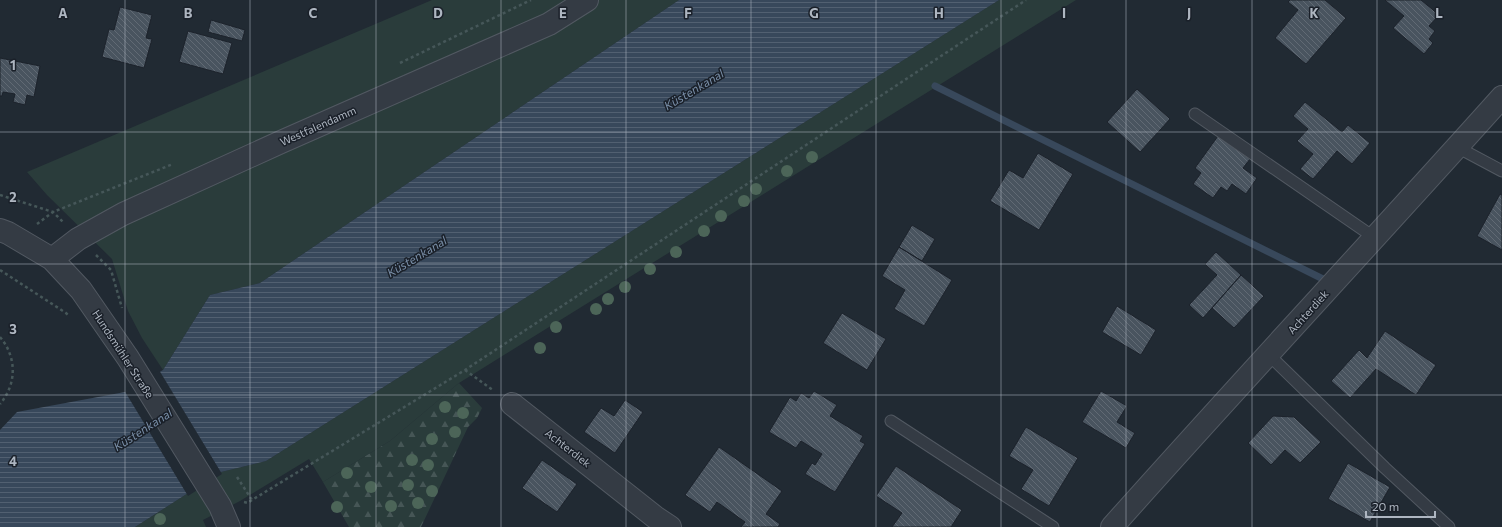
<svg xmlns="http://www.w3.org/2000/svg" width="1502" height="527" font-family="Commissioner,sans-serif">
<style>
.green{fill:#2a3c3b}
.forest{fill:url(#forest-firs)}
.water{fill:url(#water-rules)}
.pier{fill:#212a33}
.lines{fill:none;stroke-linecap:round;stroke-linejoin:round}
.stream{stroke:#38485b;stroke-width:7}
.building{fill:url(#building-back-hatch);stroke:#1c222b}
.service-casing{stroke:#525962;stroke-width:13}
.minor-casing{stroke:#525962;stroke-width:24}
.tertiary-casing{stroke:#525962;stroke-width:24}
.path{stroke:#465759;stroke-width:2.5;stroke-dasharray:3 3;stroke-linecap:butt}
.service{stroke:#343b44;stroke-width:11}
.minor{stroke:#343b44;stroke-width:22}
.tertiary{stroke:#343b44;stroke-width:22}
.tree{fill:#4c6558}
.grid{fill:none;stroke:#aeb6c1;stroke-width:1;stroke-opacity:0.55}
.labels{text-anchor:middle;stroke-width:3;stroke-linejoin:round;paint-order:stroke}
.street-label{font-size:11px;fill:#aeb6c1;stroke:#1a2029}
.water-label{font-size:12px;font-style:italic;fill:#798ea7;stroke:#1a2029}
.grid-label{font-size:13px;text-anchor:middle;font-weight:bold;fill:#aeb6c1;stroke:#1a2029;stroke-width:3;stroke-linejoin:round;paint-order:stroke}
</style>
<defs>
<pattern id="forest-firs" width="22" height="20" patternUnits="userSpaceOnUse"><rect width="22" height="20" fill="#2a3c3b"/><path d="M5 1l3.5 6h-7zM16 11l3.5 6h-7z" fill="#465656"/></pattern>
<pattern id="water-rules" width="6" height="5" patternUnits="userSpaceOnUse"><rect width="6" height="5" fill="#38485b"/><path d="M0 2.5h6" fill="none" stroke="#526071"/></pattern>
<pattern id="building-back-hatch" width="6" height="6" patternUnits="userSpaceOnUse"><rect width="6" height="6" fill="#49545f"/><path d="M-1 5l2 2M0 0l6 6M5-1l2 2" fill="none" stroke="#616a74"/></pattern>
</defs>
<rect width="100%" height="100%" fill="#212a33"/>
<!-- green -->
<path class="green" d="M432,0H679L260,283L210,295L163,370L142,338L128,311L112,259L47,195L27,172Z
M999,0H1076L459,383L390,441L323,482L309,459L240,501L203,520L206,527H135L221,472L266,461Z"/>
<!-- forest -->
<path class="forest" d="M459,383L482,408L477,418L468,427L421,527H349L323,482L390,441Z"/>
<!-- water -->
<path class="water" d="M679,0H999L266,461L221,472L135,527H0V430L17,412L125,392L163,370L210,295L260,283Z"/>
<!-- pier -->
<path class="pier" d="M159,370L222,474L188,496L124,390Z"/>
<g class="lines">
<!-- stream -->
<path class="stream" d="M935,86L1327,281"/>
</g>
<!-- building -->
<path class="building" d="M1290,0H1325L1346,18L1306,64L1275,38L1298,10L1288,2Z
M1385,0H1421L1439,15L1429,26L1435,31L1429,39L1433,43L1424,54L1393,28L1404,16Z
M120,7L152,15L146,38L152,39L144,68L102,57L109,29L114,30Z
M211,20L245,30L242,41L208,32Z
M188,31L232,43L223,74L179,62Z
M0,58L40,66L34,97L27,95L25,105L13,102L15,94L3,92L2,96H0Z
M1137,89L1170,119L1140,152L1107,122Z
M1305,102L1342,132L1348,125L1370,143L1352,164L1337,151L1313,179L1300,169L1313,154L1297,141L1308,129L1293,116Z
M1218,136L1250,159L1243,168L1257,178L1246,194L1232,184L1227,191L1221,187L1213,198L1193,184L1201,173L1195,168Z
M1038,153L1073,174L1039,230L990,201L1009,170L1023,178Z
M1500,194L1502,195V250L1477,236Z
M912,225L935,239L922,261L899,247Z
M899,247L952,280L924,326L894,309L905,290L882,276Z
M1216,252L1241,275L1203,318L1189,305L1217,275L1205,264Z
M1241,275L1264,296L1234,328L1212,308Z
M1117,306L1156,330L1141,355L1102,332Z
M842,313L886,339L867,370L823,343Z
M1385,331L1436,365L1416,395L1376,369L1350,398L1331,381L1359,350L1367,358Z
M814,391L837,405L830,416L863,436L860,441L865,444L835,492L805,474L812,463L815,465L822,454L801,441L796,448L769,432L790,397L796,401L801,393L809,398Z
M1101,391L1127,406L1117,422L1135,433L1126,448L1082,422Z
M625,400L643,412L615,453L584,432L601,408L614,416Z
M1273,416L1294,417L1321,442L1300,463L1285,450L1271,465L1248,443Z
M1026,427L1078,458L1049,506L1021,489L1033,470L1009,456Z
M719,447L782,491L766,514L780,524L778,527H741L745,522L717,502L710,512L685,495Z
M542,460L577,484L557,512L522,488Z
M1348,463L1390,487L1370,522L1328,499Z
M896,466L962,510L951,527H892L902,513L876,496Z"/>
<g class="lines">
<defs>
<path id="service" d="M1195,114L1375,238
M1457,147L1502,171
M1269,355L1385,468L1449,527
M891,421L1053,527"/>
<path id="minor" d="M512,404L655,517L670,527
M1112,527C1241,382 1373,241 1502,97"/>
<path id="tertiary" d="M0,230L8,233L52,259L81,290L128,358L220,506L229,527
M52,259L78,239L123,214L281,142L549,24L587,0"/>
</defs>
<!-- service casing -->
<use href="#service" class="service-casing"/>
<!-- minor casing -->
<use href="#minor" class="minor-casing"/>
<!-- tertiary casing -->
<use href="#tertiary" class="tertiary-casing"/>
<!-- path -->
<path class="path" d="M400,63L531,0
M0,195L53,212L63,222
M37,224L53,212L173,164
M96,255L111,270L122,308
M0,270L66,313L69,316
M0,337C17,357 17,384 0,404
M465,370L494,391
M237,477L252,500
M244,502L248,503L252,500L465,370L1026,0"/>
<!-- service -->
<use href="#service" class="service"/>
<!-- minor -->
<use href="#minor" class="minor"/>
<!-- tertiary -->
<use href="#tertiary" class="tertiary"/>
</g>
<!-- trees -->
<g class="tree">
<circle cx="812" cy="157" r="6"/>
<circle cx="787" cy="171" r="6"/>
<circle cx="756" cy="189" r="6"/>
<circle cx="744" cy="201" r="6"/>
<circle cx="721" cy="216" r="6"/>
<circle cx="704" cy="231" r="6"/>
<circle cx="676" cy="252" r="6"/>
<circle cx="650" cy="269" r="6"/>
<circle cx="625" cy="287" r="6"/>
<circle cx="608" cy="299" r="6"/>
<circle cx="596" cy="309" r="6"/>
<circle cx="556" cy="327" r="6"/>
<circle cx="540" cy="348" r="6"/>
<circle cx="445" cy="407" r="6"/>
<circle cx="463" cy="413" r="6"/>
<circle cx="455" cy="432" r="6"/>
<circle cx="432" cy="439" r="6"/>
<circle cx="412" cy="460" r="6"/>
<circle cx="428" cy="465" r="6"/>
<circle cx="347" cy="473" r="6"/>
<circle cx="408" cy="485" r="6"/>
<circle cx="371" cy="487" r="6"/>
<circle cx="432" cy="491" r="6"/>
<circle cx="418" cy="503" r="6"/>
<circle cx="391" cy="506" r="6"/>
<circle cx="337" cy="507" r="6"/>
<circle cx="160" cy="519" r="6"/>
</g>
<!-- grid -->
<path class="grid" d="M125,0V527M250,0V527M376,0V527M501,0V527M626,0V527M751,0V527M876,0V527M1001,0V527M1126,0V527M1252,0V527M1377,0V527M0,132H1502M0,264H1502M0,395H1502"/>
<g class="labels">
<!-- street labels -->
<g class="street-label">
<text transform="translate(318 126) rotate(-24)" y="4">Westfalendamm</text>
<text transform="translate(1308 312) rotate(-48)" y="4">Achterdiek</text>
<text transform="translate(123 354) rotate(57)" y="4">Hundsmühler Straße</text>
<text transform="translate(568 448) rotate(38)" y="4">Achterdiek</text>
</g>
<!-- water labels -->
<g class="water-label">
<text transform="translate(694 90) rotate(-31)" y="4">Küstenkanal</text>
<text transform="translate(417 257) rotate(-31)" y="4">Küstenkanal</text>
<text transform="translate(143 430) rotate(-33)" y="4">Küstenkanal</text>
</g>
</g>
<g class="grid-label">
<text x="63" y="18">A</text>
<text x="188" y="18">B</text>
<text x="313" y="18">C</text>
<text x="438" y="18">D</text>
<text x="563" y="18">E</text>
<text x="688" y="18">F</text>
<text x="814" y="18">G</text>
<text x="939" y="18">H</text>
<text x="1064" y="18">I</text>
<text x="1189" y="18">J</text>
<text x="1314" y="18">K</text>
<text x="1439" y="18">L</text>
<text x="13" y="70">1</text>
<text x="13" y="202">2</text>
<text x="13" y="334">3</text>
<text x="13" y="466">4</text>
</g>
<!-- scale -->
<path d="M1366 511v6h69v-6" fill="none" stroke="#aeb6c1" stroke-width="2"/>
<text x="1372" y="511" font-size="12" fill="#aeb6c1" stroke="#1a2029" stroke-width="3" paint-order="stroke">20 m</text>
</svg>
